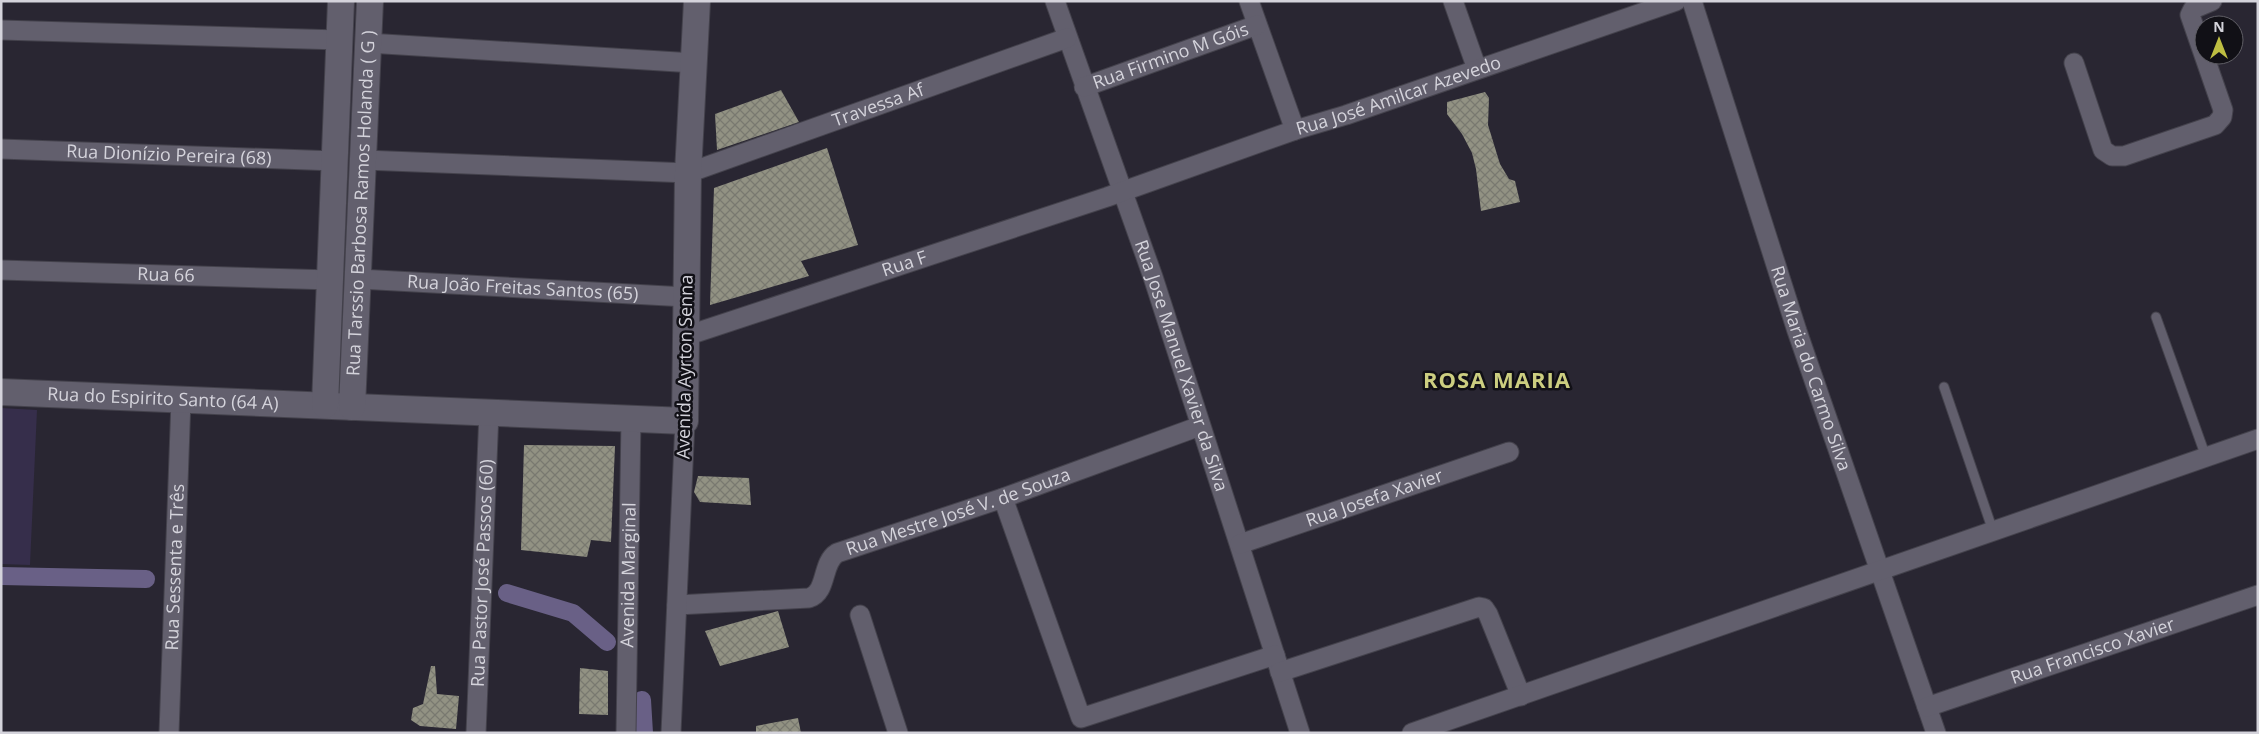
<svg xmlns="http://www.w3.org/2000/svg" width="2259" height="734" font-family="'Open Sans',sans-serif">
<style>
.green{fill:#362e4b}
.lines{fill:none;stroke-linecap:round;stroke-linejoin:round}
.canal{stroke:#696086;stroke-width:18}
.building{fill:url(#building-cross-hatch)}
.lane-casing{stroke:#44424c;stroke-width:11}
.street-casing{stroke:#44424c;stroke-width:21}
.secondary-casing{stroke:#44424c;stroke-width:28}
.lane{stroke:#625f6d;stroke-width:9}
.street{stroke:#625f6d;stroke-width:19}
.secondary{stroke:#625f6d;stroke-width:26}
.labels{text-anchor:middle;stroke-width:5;stroke-linejoin:round;paint-order:stroke}
.street-label{font-size:18px;fill:#d4d3db;stroke:#111016}
.district-label{font-size:22px;font-weight:bold;letter-spacing:1px;fill:#ccce80;stroke:#111016}
</style>
<defs>
<pattern id="building-cross-hatch" width="8" height="8" patternUnits="userSpaceOnUse" patternTransform="scale(1.25)"><rect width="8" height="8" fill="#929283"/><path d="M0 0l8 8M0 8l8-8" fill="none" stroke="#797970"/></pattern>
</defs>
<rect width="100%" height="100%" fill="#292632"/>
<!-- green -->
<path class="green" d="M1,408L37,410L30,565L1,564Z"/>
<g class="lines">
<!-- canal -->
<path class="canal" d="M1,576L146,579
M507,593L573,613L607,642
M642,700L644,733"/>
</g>
<!-- building -->
<path class="building" d="M781,90L799,122L717,150L715,114Z
M1485,92L1489,98L1488,125L1500,164L1509,179L1515,181L1520,202L1481,211L1476,169L1472,153L1462,134L1447,114V102Z
M827,148L858,245L801,261L809,276L710,305L714,188Z
M524,445L615,446L611,542L591,540L587,557L521,550Z
M698,476L749,478L751,505L700,502L694,492Z
M778,611L789,647L720,666L705,631Z
M431,666H435L437,694L459,696L456,729L420,726L411,720L413,708L423,704Z
M580,668L608,671V715L579,714Z
M798,718L801,733H756V726Z"/>
<g class="lines">
<defs>
<path id="lane" d="M2156,317L2206,457
M1944,387L1993,531"/>
<g id="street">
<path id="s1" d="M1055,1L1153,277L1300,733"/>
<path d="M1249,1L1295,130"/>
<path d="M1453,1L1477,69"/>
<path id="s2" d="M1692,1L1797,331L1936,733"/>
<path d="M1,30L339,40"/>
<path d="M368,43L694,63"/>
<path d="M2074,63L2103,150L2112,156H2124L2215,125L2222,117L2223,110L2190,15L2193,9L2212,1"/>
<path id="s3" d="M1084,87L1257,25"/>
<path id="s4" d="M1,149L335,161"/>
<path id="s5" d="M364,160L688,173L1067,38"/>
<path id="s6" d="M1,270L331,280"/>
<path id="s7" d="M359,279L686,297"/>
<path id="s8" d="M686,336L1107,197L1295,130L1346,115L1676,1"/>
<path d="M1003,498L1081,718L1275,655"/>
<path id="s9" d="M1240,544L1509,452"/>
<path id="s10" d="M677,605L809,598C828,592 821,563 837,553L1003,498L1200,426"/>
<path d="M860,615L898,733"/>
<path d="M1280,672L1479,607L1484,608L1488,614L1521,696"/>
<path id="s11" d="M1927,707L2258,595"/>
<path id="s12" d="M169,733L181,400"/>
<path id="s13" d="M476,733L489,412"/>
<path id="s14" d="M626,733L631,419"/>
<path d="M671,733L685,421"/>
<path d="M1412,733L2258,439"/>
</g>
<g id="secondary">
<path id="s15" d="M1,392L685,421L688,173L697,1"/>
<path d="M325,405L341,1"/>
<path id="s16" d="M352,407L370,1"/>
</g>
</defs>
<!-- lane casing -->
<use href="#lane" class="lane-casing"/>
<!-- street casing -->
<use href="#street" class="street-casing"/>
<!-- secondary casing -->
<use href="#secondary" class="secondary-casing"/>
<!-- lane -->
<use href="#lane" class="lane"/>
<!-- street -->
<use href="#street" class="street"/>
<!-- secondary -->
<use href="#secondary" class="secondary"/>
</g>
<g class="labels">
<!-- street labels -->
<g class="street-label">
<text dy="6" stroke="none"><textPath href="#s3" startOffset="92">Rua Firmino M Góis</textPath></text>
<text dy="6" stroke="none"><textPath href="#s8" startOffset="752">Rua José Amilcar Azevedo</textPath></text>
<text dy="6" stroke="none"><textPath href="#s5" startOffset="526">Travessa Af</textPath></text>
<text dy="6" stroke="none"><textPath href="#s4" startOffset="168">Rua Dionízio Pereira (68)</textPath></text>
<text dy="6" stroke="none"><textPath href="#s16" startOffset="204">Rua Tarssio Barbosa Ramos Holanda ( G )</textPath></text>
<text dy="6" stroke="none"><textPath href="#s8" startOffset="230">Rua F</textPath></text>
<text dy="6" stroke="none"><textPath href="#s6" startOffset="165">Rua 66</textPath></text>
<text dy="6" stroke="none"><textPath href="#s7" startOffset="164">Rua João Freitas Santos (65)</textPath></text>
<text dy="6" stroke="none"><textPath href="#s1" startOffset="386">Rua Jose Manuel Xavier da Silva</textPath></text>
<text transform="translate(685 367) rotate(-89)" y="6">Avenida Ayrton Senna</text>
<text dy="6" stroke="none"><textPath href="#s2" startOffset="386">Rua Maria do Carmo Silva</textPath></text>
<text dy="6" stroke="none"><textPath href="#s15" startOffset="162">Rua do Espirito Santo (64 A)</textPath></text>
<text dy="6" stroke="none"><textPath href="#s9" startOffset="142">Rua Josefa Xavier</textPath></text>
<text dy="6" stroke="none"><textPath href="#s10" startOffset="315">Rua Mestre José V. de Souza</textPath></text>
<text dy="6" stroke="none"><textPath href="#s12" startOffset="166">Rua Sessenta e Três</textPath></text>
<text dy="6" stroke="none"><textPath href="#s13" startOffset="160">Rua Pastor José Passos (60)</textPath></text>
<text dy="6" stroke="none"><textPath href="#s14" startOffset="158">Avenida Marginal</textPath></text>
<text dy="6" stroke="none"><textPath href="#s11" startOffset="175">Rua Francisco Xavier</textPath></text>
</g>
<!-- district labels -->
<g class="district-label">
<text x="1497" y="388">ROSA MARIA</text>
</g>
</g>
<!-- border -->
<rect width="2259" height="734" fill="none" stroke="#d4d3db" stroke-width="5"/>
<!-- north arrow -->
<g transform="translate(2219 40)"><circle r="24" fill="#111016" stroke="#5f5e65"/>
<path d="M0-4L9 19L0 12L-9 19Z" fill="#bebe42"/>
<text y="-8" font-size="14" font-weight="bold" text-anchor="middle" fill="#d4d3db">N</text>
</g>
</svg>
